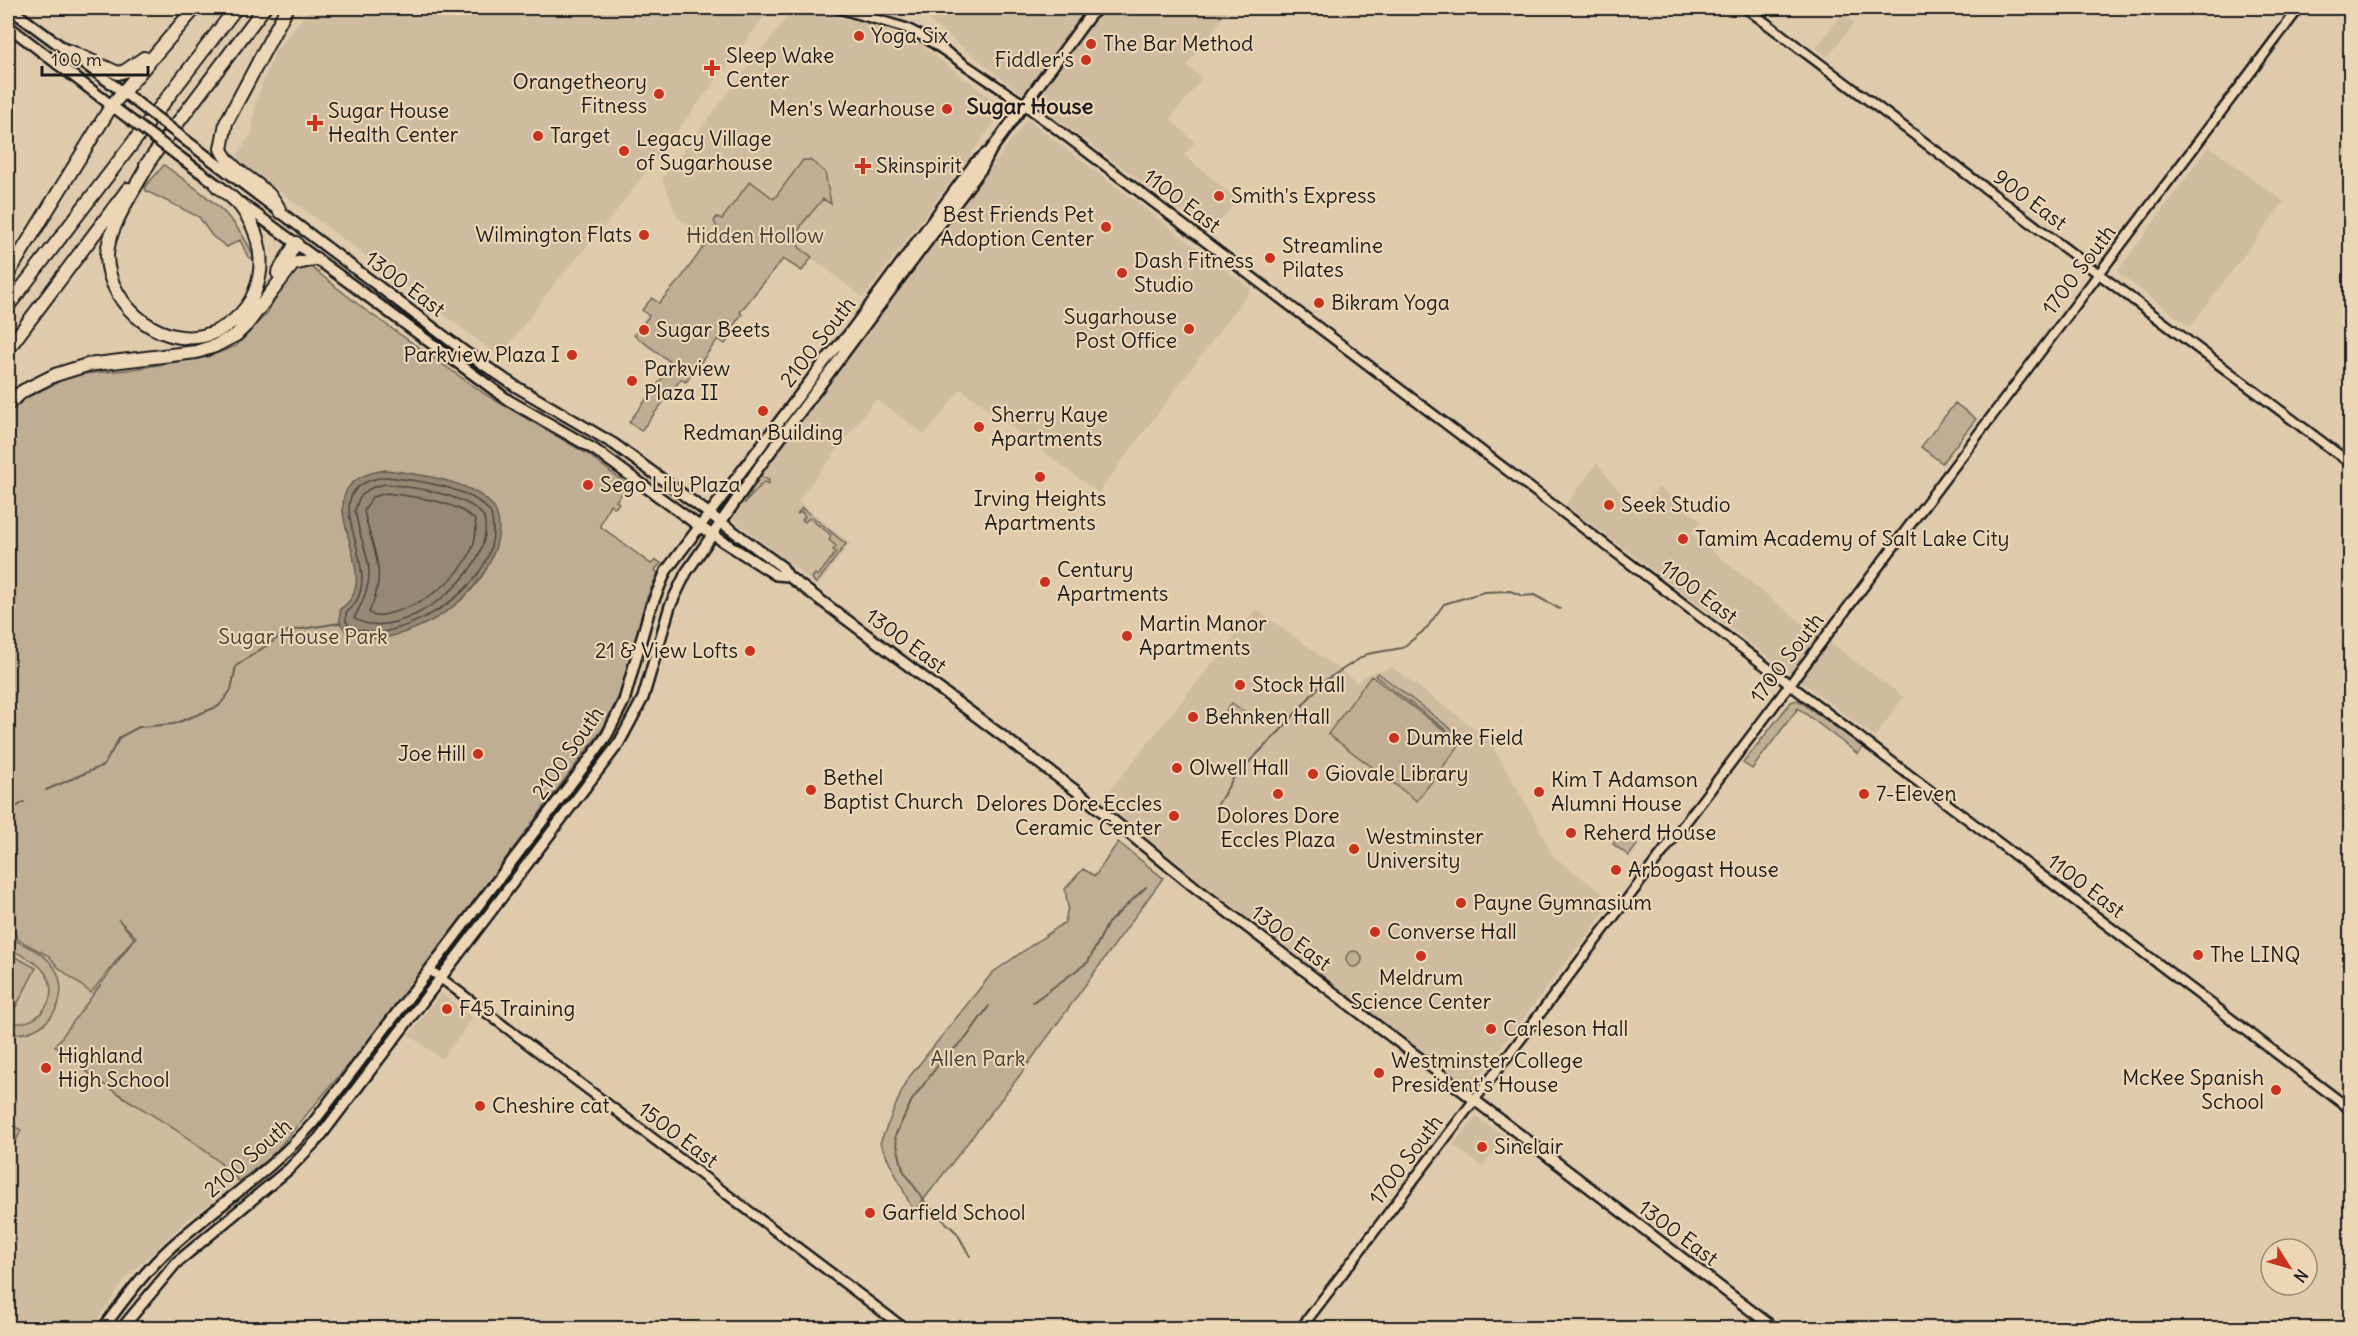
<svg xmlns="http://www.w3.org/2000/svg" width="2358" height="1336" font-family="Delius,sans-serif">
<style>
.built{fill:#cfbca0}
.green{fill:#bfae94;stroke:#6e6558;stroke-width:1.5}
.water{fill:#958874;stroke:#655d51;stroke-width:1.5}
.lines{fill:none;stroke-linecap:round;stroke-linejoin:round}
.shore{stroke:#4c473f;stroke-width:1.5}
.stream{stroke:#655d51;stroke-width:2}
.tertiary-casing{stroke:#1c1c1c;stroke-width:13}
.secondary-casing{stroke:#1c1c1c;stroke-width:14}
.motorway-casing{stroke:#1c1c1c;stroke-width:16}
.tertiary{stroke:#ecd6b5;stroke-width:8}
.secondary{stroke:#ecd6b5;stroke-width:9}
.motorway{stroke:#ecd6b5;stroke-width:12}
.secondary-bridge-casing{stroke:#1c1c1c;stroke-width:14;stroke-linecap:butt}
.secondary-bridge{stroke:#ecd6b5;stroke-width:9}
.poi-dot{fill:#c8321e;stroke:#ecd6b5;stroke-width:2}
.labels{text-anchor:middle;stroke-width:4.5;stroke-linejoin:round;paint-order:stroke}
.poi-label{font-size:21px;fill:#1c1c1c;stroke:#ecd6b5;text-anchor:start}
.street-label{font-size:21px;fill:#1c1c1c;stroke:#ecd6b5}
.park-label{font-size:21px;fill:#45403a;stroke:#ecd6b5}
.neighbourhood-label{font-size:22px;font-weight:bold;fill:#1c1c1c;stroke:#ecd6b5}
</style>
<rect width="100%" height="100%" fill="#dfcbac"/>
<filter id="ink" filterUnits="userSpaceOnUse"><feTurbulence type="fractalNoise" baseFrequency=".0167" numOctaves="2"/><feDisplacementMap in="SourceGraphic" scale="12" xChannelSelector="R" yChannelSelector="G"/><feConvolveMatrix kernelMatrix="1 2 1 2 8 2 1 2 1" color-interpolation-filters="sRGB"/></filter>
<g filter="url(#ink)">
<!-- built -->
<path class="built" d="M310,8H771L611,218L549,291L500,357L235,158L252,133L255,104L274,53Z
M794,8L855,21L917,42L1005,109L863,298L800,248L795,239L802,224L823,199L830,203L825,172L810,160H802L774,199L750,182L707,238L677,217L662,178Z
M894,8H1230L1187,65L1202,79L1170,119L1195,142L1184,155L1238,200L1210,232L997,75L922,15Z
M1842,13L1854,23L1828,57L1816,48Z
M1027,119L1251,289L1098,493L961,389L925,435L876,399L798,501L850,543L818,586L731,518L750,488Z
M2209,146L2284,202L2190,327L2117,272Z
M1597,463L1637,514L1658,487L1701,521L1691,534L1792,615L1904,697L1875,737L1566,505Z
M1256,609L1358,683L1363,676L1392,667L1489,739L1536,821L1553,856L1613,901L1472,1086L1464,1084L1198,880L1101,801Z
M20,816L136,938L55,1046L113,1090L159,1117L224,1165L239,1181L185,1222L127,1277L92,1328H26L8,1314V823Z
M441,993L473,1018L442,1059L409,1035Z
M1476,1116L1505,1137L1482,1167L1453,1145Z"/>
<!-- green -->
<path class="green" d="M803,160H810L825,172L831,204L823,199L802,224L795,239L800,248L812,257L802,271L783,259L740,312L742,314L728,333L731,336L725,344L718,339L686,382L681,379L641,431L629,422L673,364L634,335L649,316L642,310L652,298L659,303L682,277L717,228L714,221L717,217L722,219L750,181L774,199Z
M164,165C203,194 237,213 255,260L248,257L240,240L227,247L212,236L199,217L146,191L145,187Z
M306,266L311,267L364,309L488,396L589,455L631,488L628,492L624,490L616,501L619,503L615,508L610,504L600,526L651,564L656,560L661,563L655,570L658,573L645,602L632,660L620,693L604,727L376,1032L271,1157L239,1181C203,1143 157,1119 114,1091C93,1078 74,1061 55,1046L136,937L118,919L134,938L91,993L58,967L49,956L17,939L14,929L8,926V407L72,375L127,370L207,357L236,346L268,312L285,278L298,268Z
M1955,403L1976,419L1942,463L1921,447Z
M760,476L769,480V485L764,482L744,504Z
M802,508L846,544L816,584L812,578L815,574L818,576L836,552L833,550L836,546L829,540L831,535L809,518L805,522L802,520L805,517L802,512L797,514Z
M1378,673L1464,739L1462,742L1375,676Z
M1371,676L1461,743L1417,801L1328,734Z
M1798,700L1863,747L1858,754L1798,708L1752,769L1743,763L1791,702Z
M1232,703L1249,715L1241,725L1225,712Z
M1621,833L1637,845L1629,856L1613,844Z
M1118,842L1163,878L1020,1075L914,1212L880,1143L906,1081L992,973L1065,922L1068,907L1065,889L1083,869L1095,876Z
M8,937C23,945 44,952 54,967C75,1000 44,1040 8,1033V1022C37,1030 65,996 43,970C35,960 19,954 8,948Z
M1346 959a8 8 0 1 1 16 0a8 8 0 1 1-16 0Z
M8,953L36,968L9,1020L8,1019Z
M8,1123L21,1130L8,1158V1145L13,1142L15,1136L8,1128Z"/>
<!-- water -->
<path class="water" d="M386,470C417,474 468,480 490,503C500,513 500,529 497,542C484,594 435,627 384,638C371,641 361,634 349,635L340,623V609C394,575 289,483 386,470Z"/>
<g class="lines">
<!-- shore -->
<path class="shore" d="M386,477C415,480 475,487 491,514C506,575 434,622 383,632C371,634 363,629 351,629L346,621V613C397,572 301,487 386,477Z
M386,484C412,487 468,494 484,517C498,574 395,647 354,618C382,568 364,561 355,511C358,493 370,486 386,484Z
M387,493C414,497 455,500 475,520C484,569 417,613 374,616L369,612C389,570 372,551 364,511L372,497Z"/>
<!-- stream -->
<path class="stream" d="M46,790L104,765L120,737L139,727L174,724L219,706L231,690L236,666L288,631L340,623
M1218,804L1234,777L1280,731L1324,681L1367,654L1402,648L1426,629L1444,604L1484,592L1510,591L1523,596L1534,595L1560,609
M8,812L24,802
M1033,1002L1088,962L1108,923L1146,887
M970,1256L957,1233L927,1205L903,1170L895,1136L912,1100L942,1060L966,1038L989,1006"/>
<defs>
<path id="tertiary" d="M837,8L906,28L924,37L1025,105L2350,1109
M1746,8L2350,463
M430,970L904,1328
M1301,1328L1742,748L2299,8"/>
<path id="secondary" d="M9,8L135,101
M8,26L124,115
M188,142L465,352L515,386L614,444L782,567L788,576L1083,796L1196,888L1774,1328
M177,155L223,189
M241,203L508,400L595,450L699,526L776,575L788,576
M103,1328C124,1300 145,1271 171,1247C218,1205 271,1171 313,1123L592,756L607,735L624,701L649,612L666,571L829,356L848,335L975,163L987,153
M122,1328L176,1263L289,1169L319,1138L619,743L643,698L670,606L686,573L759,467L982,168L991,150L1090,15L1099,8"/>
<path id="motorway" d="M69,51L118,73L125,71L144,58
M150,161C137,186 107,228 107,256C108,308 167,355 217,331C266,308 273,248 241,207C235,199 225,192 217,186
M146,165L264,8
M280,212C271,184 233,177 221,149L226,123L287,8
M278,273L296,243
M8,274L112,105L195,8
M8,306L236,8
M8,349L128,189
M8,404L23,391L55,375L87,365L196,352L215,346L236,335L247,324L293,264L316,259"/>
</defs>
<!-- tertiary casing -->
<use href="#tertiary" class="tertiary-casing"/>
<!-- secondary casing -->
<use href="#secondary" class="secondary-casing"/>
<!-- motorway casing -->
<use href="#motorway" class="motorway-casing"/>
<!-- tertiary -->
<use href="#tertiary" class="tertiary"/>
<!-- secondary -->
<use href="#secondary" class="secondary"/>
<!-- motorway -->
<use href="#motorway" class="motorway"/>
<defs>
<path id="secondary-bridge" d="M135,101L188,142
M124,115L177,155"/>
</defs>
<!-- secondary-bridge casing -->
<use href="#secondary-bridge" class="secondary-bridge-casing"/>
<!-- secondary-bridge -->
<use href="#secondary-bridge" class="secondary-bridge"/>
</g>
</g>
<!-- markers -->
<g class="poi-dot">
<circle cx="859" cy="36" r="6"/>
<circle cx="1091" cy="44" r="6"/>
<circle cx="1086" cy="60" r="6"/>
<path d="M709 59h6v6h6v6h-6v6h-6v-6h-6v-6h6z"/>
<circle cx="659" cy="94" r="6"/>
<circle cx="947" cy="109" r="6"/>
<path d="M312 114h6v6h6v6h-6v6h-6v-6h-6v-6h6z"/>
<circle cx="538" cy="136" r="6"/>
<circle cx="624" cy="151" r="6"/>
<path d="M860 157h6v6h6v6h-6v6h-6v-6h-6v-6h6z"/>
<circle cx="1219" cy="196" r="6"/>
<circle cx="1106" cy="227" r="6"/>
<circle cx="644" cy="235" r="6"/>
<circle cx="1270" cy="258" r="6"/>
<circle cx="1122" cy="273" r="6"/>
<circle cx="1319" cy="303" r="6"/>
<circle cx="1189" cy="329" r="6"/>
<circle cx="644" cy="330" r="6"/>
<circle cx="572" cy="355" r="6"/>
<circle cx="632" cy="381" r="6"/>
<circle cx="763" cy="411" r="6"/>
<circle cx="979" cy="427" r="6"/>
<circle cx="1040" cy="477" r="6"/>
<circle cx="588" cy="485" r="6"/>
<circle cx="1609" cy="505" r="6"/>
<circle cx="1683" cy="539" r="6"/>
<circle cx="1045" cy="582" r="6"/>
<circle cx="1127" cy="636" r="6"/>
<circle cx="750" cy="651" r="6"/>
<circle cx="1240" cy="685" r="6"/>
<circle cx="1193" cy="717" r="6"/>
<circle cx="1394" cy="738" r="6"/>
<circle cx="478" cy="754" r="6"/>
<circle cx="1177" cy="768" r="6"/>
<circle cx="1313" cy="774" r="6"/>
<circle cx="811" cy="790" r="6"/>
<circle cx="1539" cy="792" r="6"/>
<circle cx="1278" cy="794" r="6"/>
<circle cx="1864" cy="794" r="6"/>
<circle cx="1174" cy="816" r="6"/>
<circle cx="1571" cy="833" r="6"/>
<circle cx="1354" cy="849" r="6"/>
<circle cx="1616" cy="870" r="6"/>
<circle cx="1461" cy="903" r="6"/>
<circle cx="1375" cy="932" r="6"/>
<circle cx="2198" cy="955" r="6"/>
<circle cx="1421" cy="956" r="6"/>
<circle cx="447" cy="1009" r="6"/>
<circle cx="1491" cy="1029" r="6"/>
<circle cx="46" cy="1068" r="6"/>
<circle cx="1379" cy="1073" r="6"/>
<circle cx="2276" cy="1090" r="6"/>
<circle cx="480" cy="1106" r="6"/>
<circle cx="1482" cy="1147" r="6"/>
<circle cx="870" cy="1213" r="6"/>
</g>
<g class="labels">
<!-- poi labels -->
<g class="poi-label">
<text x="871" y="43">Yoga Six</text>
<text x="1103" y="51">The Bar Method</text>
<text x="726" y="63">Sleep Wake<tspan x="726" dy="24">Center</tspan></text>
<text x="1074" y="67" text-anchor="end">Fiddler's</text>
<text x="647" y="89" text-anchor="end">Orangetheory<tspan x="647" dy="24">Fitness</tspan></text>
<text x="935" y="116" text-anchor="end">Men's Wearhouse</text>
<text x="328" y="118">Sugar House<tspan x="328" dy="24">Health Center</tspan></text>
<text x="550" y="143">Target</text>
<text x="636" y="146">Legacy Village<tspan x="636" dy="24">of Sugarhouse</tspan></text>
<text x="876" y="173">Skinspirit</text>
<text x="1231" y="203">Smith's Express</text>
<text x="1094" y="222" text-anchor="end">Best Friends Pet<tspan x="1094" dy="24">Adoption Center</tspan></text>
<text x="632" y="242" text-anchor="end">Wilmington Flats</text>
<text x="1282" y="253">Streamline<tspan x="1282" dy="24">Pilates</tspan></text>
<text x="1134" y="268">Dash Fitness<tspan x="1134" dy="24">Studio</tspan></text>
<text x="1331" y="310">Bikram Yoga</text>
<text x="1177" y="324" text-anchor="end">Sugarhouse<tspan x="1177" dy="24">Post Office</tspan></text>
<text x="656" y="337">Sugar Beets</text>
<text x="560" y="362" text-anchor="end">Parkview Plaza I</text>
<text x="644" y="376">Parkview<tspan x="644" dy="24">Plaza II</tspan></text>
<text x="991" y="422">Sherry Kaye<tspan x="991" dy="24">Apartments</tspan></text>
<text x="763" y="440" text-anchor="middle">Redman Building</text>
<text x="600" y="492">Sego Lily Plaza</text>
<text x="1040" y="506" text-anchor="middle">Irving Heights<tspan x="1040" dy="24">Apartments</tspan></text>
<text x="1621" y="512">Seek Studio</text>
<text x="1695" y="546">Tamim Academy of Salt Lake City</text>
<text x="1057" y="577">Century<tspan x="1057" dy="24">Apartments</tspan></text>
<text x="1139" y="631">Martin Manor<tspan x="1139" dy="24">Apartments</tspan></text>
<text x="738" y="658" text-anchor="end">21 &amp; View Lofts</text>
<text x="1252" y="692">Stock Hall</text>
<text x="1205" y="724">Behnken Hall</text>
<text x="1406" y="745">Dumke Field</text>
<text x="466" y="761" text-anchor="end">Joe Hill</text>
<text x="1189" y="775">Olwell Hall</text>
<text x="1325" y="781">Giovale Library</text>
<text x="823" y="785">Bethel<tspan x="823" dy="24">Baptist Church</tspan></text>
<text x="1551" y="787">Kim T Adamson<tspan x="1551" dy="24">Alumni House</tspan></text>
<text x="1876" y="801">7-Eleven</text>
<text x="1162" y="811" text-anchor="end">Delores Dore Eccles<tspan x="1162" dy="24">Ceramic Center</tspan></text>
<text x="1278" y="823" text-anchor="middle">Dolores Dore<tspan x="1278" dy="24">Eccles Plaza</tspan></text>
<text x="1583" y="840">Reherd House</text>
<text x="1366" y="844">Westminster<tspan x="1366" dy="24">University</tspan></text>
<text x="1628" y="877">Arbogast House</text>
<text x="1473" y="910">Payne Gymnasium</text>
<text x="1387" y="939">Converse Hall</text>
<text x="2210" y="962">The LINQ</text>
<text x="1421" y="985" text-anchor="middle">Meldrum<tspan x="1421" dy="24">Science Center</tspan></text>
<text x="459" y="1016">F45 Training</text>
<text x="1503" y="1036">Carleson Hall</text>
<text x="58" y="1063">Highland<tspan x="58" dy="24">High School</tspan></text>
<text x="1391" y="1068">Westminster College<tspan x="1391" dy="24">President's House</tspan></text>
<text x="2264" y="1085" text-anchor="end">McKee Spanish<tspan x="2264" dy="24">School</tspan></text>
<text x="492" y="1113">Cheshire cat</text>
<text x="1494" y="1154">Sinclair</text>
<text x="882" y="1220">Garfield School</text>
</g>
<!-- street labels -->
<g class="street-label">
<text transform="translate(2030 200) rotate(37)" y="7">900 East</text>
<text transform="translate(1182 201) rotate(37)" y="7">1100 East</text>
<text transform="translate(2079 270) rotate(-53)" y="7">1700 South</text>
<text transform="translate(405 284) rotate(37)" y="7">1300 East</text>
<text transform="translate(818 342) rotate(-52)" y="7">2100 South</text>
<text transform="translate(1699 592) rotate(37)" y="7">1100 East</text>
<text transform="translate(906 641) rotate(36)" y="7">1300 East</text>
<text transform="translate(1787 658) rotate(-53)" y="7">1700 South</text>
<text transform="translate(568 753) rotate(-55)" y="7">2100 South</text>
<text transform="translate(2086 886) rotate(37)" y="7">1100 East</text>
<text transform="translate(1291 938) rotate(37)" y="7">1300 East</text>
<text transform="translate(678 1135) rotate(37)" y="7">1500 East</text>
<text transform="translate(248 1158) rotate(-41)" y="7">2100 South</text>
<text transform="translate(1406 1160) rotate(-53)" y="7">1700 South</text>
<text transform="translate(1678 1233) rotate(37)" y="7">1300 East</text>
</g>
<!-- park labels -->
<g class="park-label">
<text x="755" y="243">Hidden Hollow</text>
<text x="303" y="644">Sugar House Park</text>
<text x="978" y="1066">Allen Park</text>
</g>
<!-- neighbourhood labels -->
<g class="neighbourhood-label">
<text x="1030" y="114">Sugar House</text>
</g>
</g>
<!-- margin -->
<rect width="2358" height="1336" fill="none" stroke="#ecd6b5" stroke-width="30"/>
<rect x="15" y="15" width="2328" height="1306" fill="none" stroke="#1c1c1c" stroke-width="2" filter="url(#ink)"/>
<!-- north arrow -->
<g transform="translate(2289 1267) rotate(127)"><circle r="28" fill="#ecd6b5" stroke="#998c78" stroke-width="1.5"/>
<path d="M0-4.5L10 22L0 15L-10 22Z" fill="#c8321e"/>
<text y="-9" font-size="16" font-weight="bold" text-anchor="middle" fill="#1c1c1c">N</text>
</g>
<!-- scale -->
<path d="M42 66v9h106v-9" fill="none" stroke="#1c1c1c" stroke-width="3"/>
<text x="51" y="66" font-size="18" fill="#1c1c1c" stroke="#ecd6b5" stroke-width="4.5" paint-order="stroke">100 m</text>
</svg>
